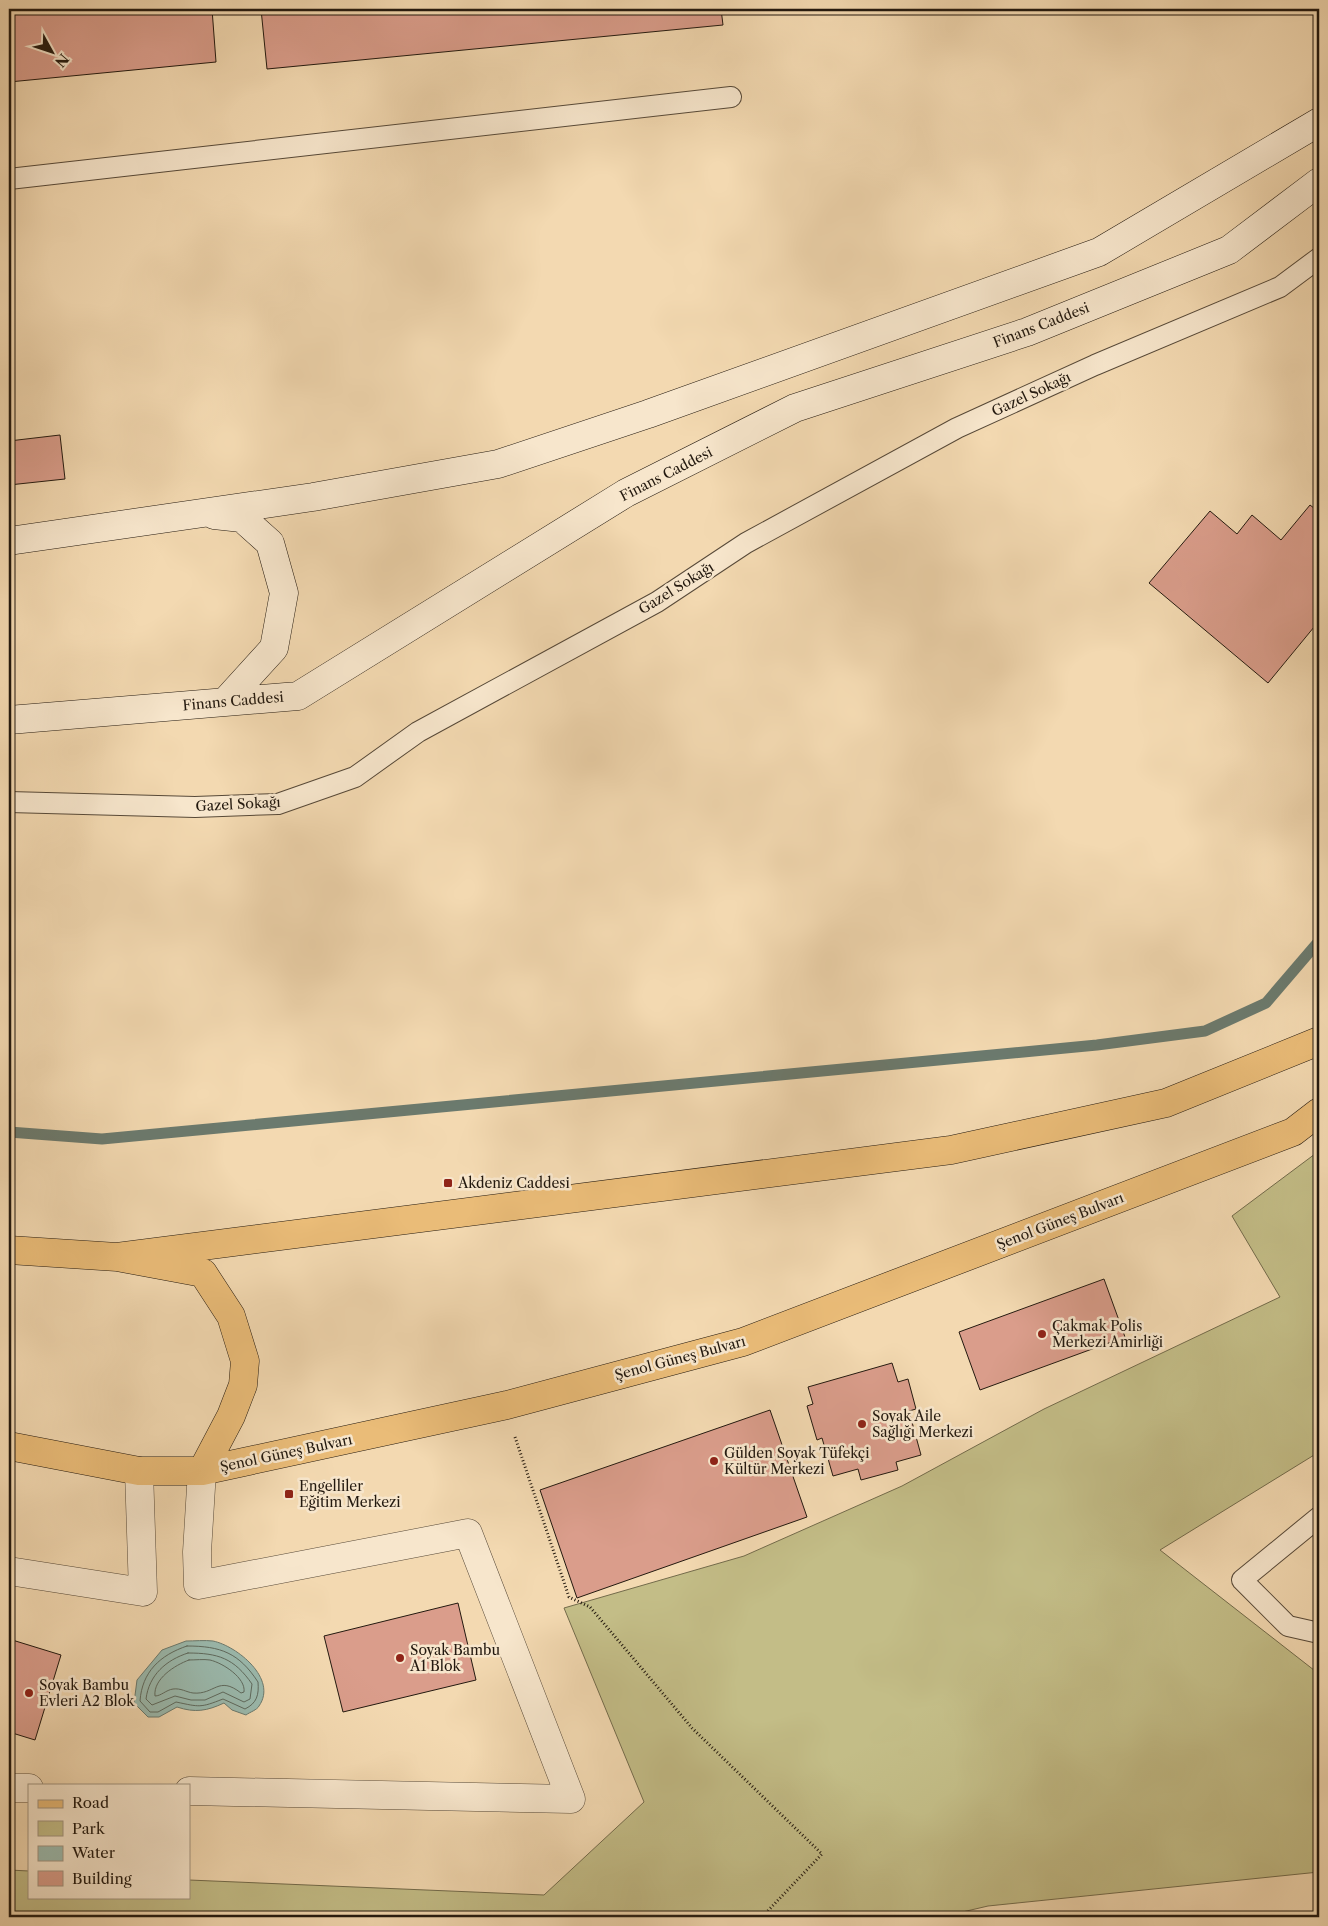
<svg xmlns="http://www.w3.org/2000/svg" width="1328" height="1926" font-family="'Libre Caslon Text',serif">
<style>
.green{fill:#c3bd87;stroke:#736b4b}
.water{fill:#9bbaae;stroke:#6b7a6e}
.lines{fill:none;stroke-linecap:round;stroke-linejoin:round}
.shore{stroke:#5f6a5e;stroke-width:1}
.stream{stroke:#6b7a6e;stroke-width:11}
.building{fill:#da9d8b;stroke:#23190f}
.lane-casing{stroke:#574938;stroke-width:22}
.street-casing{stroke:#574938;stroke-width:29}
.secondary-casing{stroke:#23190f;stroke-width:29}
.primary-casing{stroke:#23190f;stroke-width:29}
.path{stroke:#23190f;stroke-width:3;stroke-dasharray:1 2.5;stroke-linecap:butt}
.lane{stroke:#f7e6cc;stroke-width:20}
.street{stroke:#f7e6cc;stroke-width:28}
.secondary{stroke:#f7e6cc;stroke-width:28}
.primary{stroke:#eabc78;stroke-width:28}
.poi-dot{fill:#8f2418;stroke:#f7e6cc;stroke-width:2}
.labels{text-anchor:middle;stroke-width:5;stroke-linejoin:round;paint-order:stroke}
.street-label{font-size:14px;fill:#23190f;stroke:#f7e6cc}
.poi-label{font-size:14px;fill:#23190f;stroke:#f7e6cc;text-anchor:start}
</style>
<rect width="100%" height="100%" fill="#f3d9b1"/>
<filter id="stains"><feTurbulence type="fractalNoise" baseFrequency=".004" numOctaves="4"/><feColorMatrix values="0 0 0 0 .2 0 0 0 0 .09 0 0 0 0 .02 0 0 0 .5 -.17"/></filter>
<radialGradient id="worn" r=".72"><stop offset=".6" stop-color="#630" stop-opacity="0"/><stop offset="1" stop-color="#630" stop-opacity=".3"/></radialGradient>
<!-- green -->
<path class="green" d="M1319,1151V1452L1160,1550L1319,1674V1872L988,1906L941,1917H9V1870L29,1871V1897H189V1880L544,1895L644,1802L564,1608L744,1556L902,1486L1044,1409L1280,1297L1232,1216Z"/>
<!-- water -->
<path class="water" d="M186,1641C194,1641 205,1640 213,1641C237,1646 278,1679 259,1706C257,1710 250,1712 246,1715L232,1710L224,1703C207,1711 195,1713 177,1707L159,1717H148L134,1703L137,1680L162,1650Z"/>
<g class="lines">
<!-- shore -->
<path class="shore" d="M187,1646C221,1646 239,1653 258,1682C259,1695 257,1703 245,1709L223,1699C200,1708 200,1707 176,1702L158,1712H150L140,1701C142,1672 160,1655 187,1646Z
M188,1653C218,1653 234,1658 252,1684L250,1699L244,1702L223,1692L205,1700H191L175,1696L152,1705L146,1699C149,1675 166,1660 188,1653Z
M189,1660C195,1660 204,1659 210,1660C223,1663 246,1678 244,1692L241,1693C218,1675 215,1695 193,1693C186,1692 181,1688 173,1689C166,1690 161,1696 155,1696C153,1679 175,1665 189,1660Z"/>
<!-- stream -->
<path class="stream" d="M9,1132L102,1139L1097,1045L1205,1031L1266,1003L1319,941"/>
</g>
<!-- building -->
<path class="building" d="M9,9H212L216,62L9,82Z
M261,9H721L723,25L267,69Z
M60,435L65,479L9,485V441Z
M1310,505L1319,512V621L1268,683L1149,583L1210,511L1237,534L1252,515L1281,540Z
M1104,1279L1125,1337L980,1390L959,1332Z
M892,1363L898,1382L908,1379L916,1409L909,1411L921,1455L896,1462L898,1470L861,1480L858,1469L833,1476L822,1438L817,1440L807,1406L813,1404L808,1387Z
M770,1410L807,1517L577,1598L540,1490Z
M458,1603L476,1680L343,1712L324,1636Z
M9,1639L61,1655L35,1740L9,1732Z"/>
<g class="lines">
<defs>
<path id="lane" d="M9,179L731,97
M9,802L195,807L278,804L355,777L418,732L657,602L746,543L957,428L1095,365L1280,287L1319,258
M1319,1517L1242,1580L1288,1626L1319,1633"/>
<path id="street" d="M9,1571L143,1592L139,1471
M9,1788H29
M189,1791L571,1799L468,1533L198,1585L197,1552L202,1471"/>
<path id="secondary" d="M214,515L242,518L270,543L284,593L274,648L225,702
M9,541L313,497L498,464L648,414L1099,252L1319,122
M9,720L298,696L626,493L795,408L1027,332L1229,250L1319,182"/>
<path id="primary" d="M9,1250L117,1257L203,1273L231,1316L245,1361L243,1385L231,1416L202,1471
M117,1257L951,1150L1166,1103L1319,1041
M9,1446L139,1471H202L507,1405L743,1342L1293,1132L1319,1112"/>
</defs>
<!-- lane casing -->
<use href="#lane" class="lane-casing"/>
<!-- street casing -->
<use href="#street" class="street-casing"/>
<!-- secondary casing -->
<use href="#secondary" class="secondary-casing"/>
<!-- primary casing -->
<use href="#primary" class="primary-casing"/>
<!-- path -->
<path class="path" d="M515,1437L569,1597L590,1607L692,1728L822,1854L762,1917"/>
<!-- lane -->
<use href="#lane" class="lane"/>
<!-- street -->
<use href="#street" class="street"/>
<!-- secondary -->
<use href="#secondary" class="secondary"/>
<!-- primary -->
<use href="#primary" class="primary"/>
</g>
<!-- markers -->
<g class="poi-dot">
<rect x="443" y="1178" width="10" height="10" rx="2.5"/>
<circle cx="1042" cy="1334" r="5"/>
<circle cx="862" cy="1424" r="5"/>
<circle cx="714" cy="1461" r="5"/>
<rect x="284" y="1489" width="10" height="10" rx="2.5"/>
<circle cx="400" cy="1658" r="5"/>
<circle cx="29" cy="1693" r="5"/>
</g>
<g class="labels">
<!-- street labels -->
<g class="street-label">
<text transform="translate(1041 325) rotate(-21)" y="5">Finans Caddesi</text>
<text transform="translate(1031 394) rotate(-25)" y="5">Gazel Sokağı</text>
<text transform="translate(666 474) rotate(-27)" y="5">Finans Caddesi</text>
<text transform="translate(676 588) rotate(-32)" y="5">Gazel Sokağı</text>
<text transform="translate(233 701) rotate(-5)" y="5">Finans Caddesi</text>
<text transform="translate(238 804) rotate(-3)" y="5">Gazel Sokağı</text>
<text transform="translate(1060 1221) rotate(-21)" y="5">Şenol Güneş Bulvarı</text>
<text transform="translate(680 1358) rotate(-15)" y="5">Şenol Güneş Bulvarı</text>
<text transform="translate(286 1453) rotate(-12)" y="5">Şenol Güneş Bulvarı</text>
</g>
<!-- poi labels -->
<g class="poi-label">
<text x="458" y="1188">Akdeniz Caddesi</text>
<text x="1052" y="1331">Çakmak Polis<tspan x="1052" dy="16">Merkezi Amirliği</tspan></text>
<text x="872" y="1421">Soyak Aile<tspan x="872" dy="16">Sağlığı Merkezi</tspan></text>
<text x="724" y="1458">Gülden Soyak Tüfekçi<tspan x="724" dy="16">Kültür Merkezi</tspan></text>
<text x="299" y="1491">Engelliler<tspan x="299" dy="16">Eğitim Merkezi</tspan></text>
<text x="410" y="1655">Soyak Bambu<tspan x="410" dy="16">A1 Blok</tspan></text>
<text x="39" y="1690">Soyak Bambu<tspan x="39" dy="16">Evleri A2 Blok</tspan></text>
</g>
</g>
<!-- margin -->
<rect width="1328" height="1926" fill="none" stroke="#f3d9b1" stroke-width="30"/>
<rect x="10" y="10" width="1308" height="1906" fill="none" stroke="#23190f" stroke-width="2.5"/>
<rect x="15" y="15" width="1298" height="1896" fill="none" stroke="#23190f"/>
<!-- legend -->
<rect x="28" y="1784" width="162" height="115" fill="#f7e6cc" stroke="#a29480"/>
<rect x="38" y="1800" width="25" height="8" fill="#eabc78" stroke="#a29480"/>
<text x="72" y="1808" font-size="15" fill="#23190f">Road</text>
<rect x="38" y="1821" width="25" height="15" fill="#c3bd87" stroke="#a29480"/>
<text x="72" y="1834" font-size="15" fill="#23190f">Park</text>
<rect x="38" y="1846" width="25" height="15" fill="#9bbaae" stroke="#a29480"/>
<text x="72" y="1858" font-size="15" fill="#23190f">Water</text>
<rect x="38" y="1871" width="25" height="15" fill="#da9d8b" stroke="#a29480"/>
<text x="72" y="1884" font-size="15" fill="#23190f">Building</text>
<!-- north arrow -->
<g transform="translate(52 52) rotate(130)" stroke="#f7e6cc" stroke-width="4" paint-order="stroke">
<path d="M0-4L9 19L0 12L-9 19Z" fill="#23190f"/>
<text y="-8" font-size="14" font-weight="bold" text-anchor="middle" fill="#23190f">N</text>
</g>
<rect width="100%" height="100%" filter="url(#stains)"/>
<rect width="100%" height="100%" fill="url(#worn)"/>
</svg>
